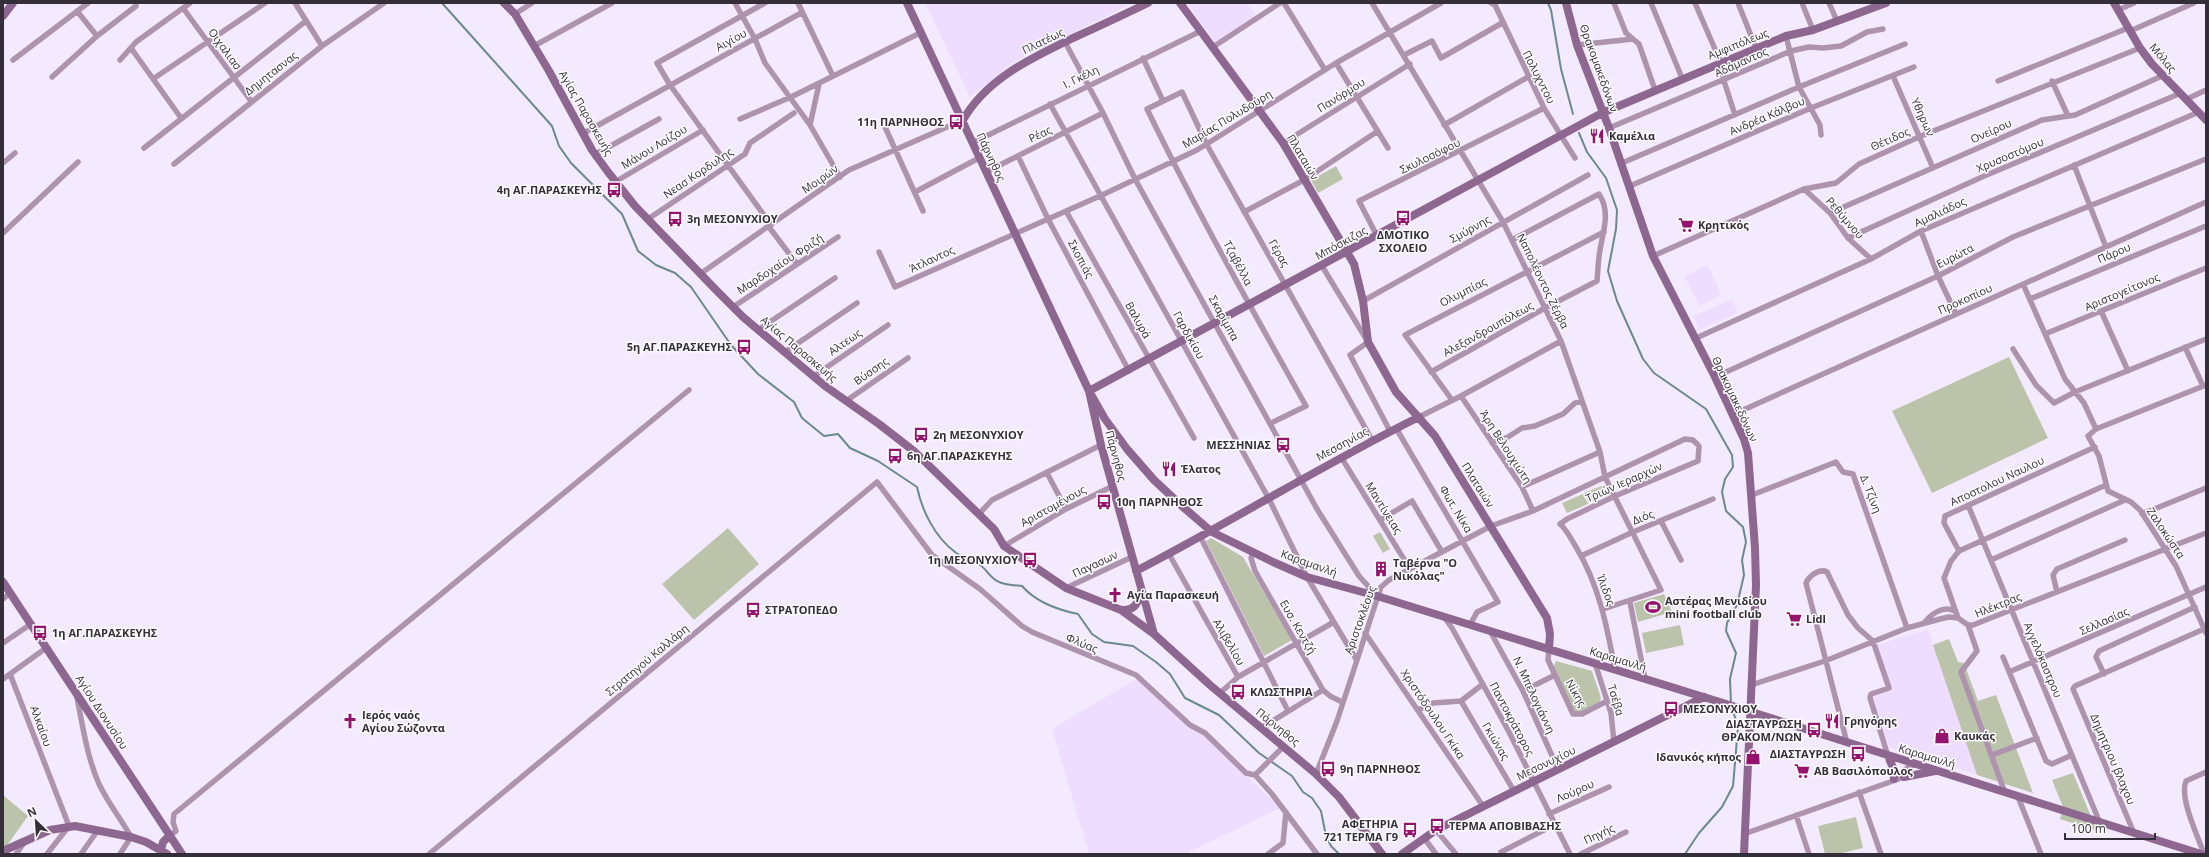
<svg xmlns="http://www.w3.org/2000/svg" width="2209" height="857" font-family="'Open Sans',sans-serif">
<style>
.built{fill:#eeddfe}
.green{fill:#bcc3ab}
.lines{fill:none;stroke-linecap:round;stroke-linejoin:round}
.stream{stroke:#6b8993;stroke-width:2}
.street{stroke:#ae93af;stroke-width:5.5}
.secondary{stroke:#8d678f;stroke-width:8}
.labels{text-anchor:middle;stroke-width:3;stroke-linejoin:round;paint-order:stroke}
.street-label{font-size:11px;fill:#342d3a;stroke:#fcfcfc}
.poi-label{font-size:11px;font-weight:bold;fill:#342d3a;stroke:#fcfcfc;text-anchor:start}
</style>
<rect width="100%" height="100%" fill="#f4eaff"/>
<!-- built -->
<path class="built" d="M925,3H1133L1014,62L970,97Z
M1187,3H1247L1256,16L1215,42Z
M1708,265L1721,295L1699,306L1685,276Z
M1732,299L1738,313L1699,330L1693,316Z
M1928,629L1933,645L1977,775L1889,747L1871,695L1892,689L1877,645Z
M1138,678L1205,736L1280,808L1185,854H1089L1052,729Z"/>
<!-- green -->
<path class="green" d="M1336,166L1343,179L1318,193L1311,180Z
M2009,357L2048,438L1932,493L1892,411Z
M1604,485L1608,495L1589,503L1584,493Z
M1583,494L1588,504L1567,513L1562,503Z
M728,528L759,564L694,620L662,584Z
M1380,532L1390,549L1383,553L1373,536Z
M1211,538L1243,557L1292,640L1264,656L1206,541Z
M1664,594L1672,612L1638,622L1634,603Z
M1680,625L1684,645L1646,653L1642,633Z
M1949,639L1958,662L1964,663L1978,701L1996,695L2033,793L1977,775L1933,645Z
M1556,661L1592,671L1601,698L1599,704L1578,714L1573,712L1553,668Z
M2073,773L2097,831L2060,819L2063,807L2052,780Z
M3,795L28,816L3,851Z
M1856,817L1863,848L1838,854H1825L1818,826Z"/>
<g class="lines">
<!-- stream -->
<path class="stream" d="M442,3L552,126L559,146L571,163L622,214L638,251L656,265L675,273L691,287L731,345L758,374L794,402L802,418L824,436L838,434L850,448L878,461L917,487C922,511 935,537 955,552C962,558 972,560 980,565C985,568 988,574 993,578C1000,585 1013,585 1022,586C1036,602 1058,610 1078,614L1092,634L1104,642L1133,646L1156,662L1170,674L1185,698L1219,715L1259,753L1292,776L1303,792L1312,798L1321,811L1326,836L1331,846L1339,854
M1548,3L1551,10L1561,69L1573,114
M1579,133L1587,152L1606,178L1617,210L1616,229L1608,271L1617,301L1643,359L1654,373L1706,409L1732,455L1733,467L1725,479L1722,492L1726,511L1743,527L1746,542L1742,560L1744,575L1737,605L1727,623L1726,631L1736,653L1730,679L1731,704
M1685,854L1699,833L1722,807L1733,786L1738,727L1732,708"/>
<!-- street -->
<path class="street" d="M295,3L322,46
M735,3L755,39L765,63L810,125
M765,3L657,63L670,85L771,225
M798,3L833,76
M1284,3L1325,70
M1372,3L1503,222L1561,341L1600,452L1605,477L1661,590L1603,609
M1491,3L1495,5L1544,108L1575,158
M1614,3L1626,33L1639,44L1655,90
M1651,3L1682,78
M1695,3L1721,63L1724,81L1735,115
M1738,3L1756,48
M1802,3L1813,30
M1829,3L1837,21
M183,8L251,101
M2118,10L2134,3
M77,11L97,36
M515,14L532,3
M2130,31L2194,3
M1786,36L1799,87L1820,125L1821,135
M1065,42L1103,113L1135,179L1317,509L1359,576L1377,596
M1577,45L1633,39
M534,46L612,3
M1213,47L1280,3
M131,48L181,118
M1404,55L1432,41L1441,58L1502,23
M1143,58L1163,101
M13,60L88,3
M120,60L136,42L190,3
M1336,63L1388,148
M1893,76L1933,168
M52,77L97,36L136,6
M153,79L265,3
M1998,81L2128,28
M2052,81L2068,116
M819,84L810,125L840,177
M2187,99L2206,90
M1050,104L1269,499L1307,577L1356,659
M740,119L791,97L920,33
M1444,125L1528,77
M885,127L923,211
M1609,128L1791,51L1809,47L1823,48L1841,46L1867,32L1883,29
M584,133L801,13
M972,143L1201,31
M1283,143L1410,64
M144,148L306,21
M596,154L659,119
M1018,156L1048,219L1129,371
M3,163L15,153
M1622,163L1799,87L1905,44
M174,164L322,46L384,3
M2074,165L2106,247
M986,172L1103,113
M615,182L703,130
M1630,186L1811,108L1914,67
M1804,189L1830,213L1848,238L1871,259
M915,192L979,158
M1066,211L1194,438
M1244,212L1304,180L1378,131
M1830,213L2042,120L2075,115L2162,76
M648,219L745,154L750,143L794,113
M769,227L797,264
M1921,231L1938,276L1956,314
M3,233L78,162
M1377,236L1359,201L1544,108
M1848,238L1982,177L2181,93
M879,252L895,287L1100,196L1197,150L1336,63L1441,3
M1653,256L1804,189L1836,183L1859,164L1921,136L2140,48
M1322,266L1368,342L1350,355L1390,431
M700,274L849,170L963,120
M2023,284L2065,379L2084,403L2096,429
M2030,299L2206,226
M1363,301L1588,175
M733,307L838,237
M2101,311L2128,371
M758,330L835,278
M2045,334L2206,268
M1694,339L1871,259L1921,231L2199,112
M2185,347L2203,386
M2013,349L2036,385L2054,403L2075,392L2206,339
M785,352L857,303
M1431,372L1545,308L1597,281C1598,271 1598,260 1600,250C1603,231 1611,212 1599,194L1512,240
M814,376L888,325
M1715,377L1938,276L2013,237L2206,159
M2206,385L2096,429L2088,436L2099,456L2108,491L2131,502L2140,510L2176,566L2206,633
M1461,396L1522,487L1533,511
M1452,400L1405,335L1604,232
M846,401L908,358
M1732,415L2206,202
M1419,417L1461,396L1561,341
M1271,423L1306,406C1251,308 1196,210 1147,109L1182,92L1207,145L1372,440
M1396,428L1498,602L1477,612L1470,625
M1492,443L1508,437L1522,428L1535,426L1563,414L1575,403L1581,401
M2095,447L1945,516L1944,523L1959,551L2106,485
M1341,457L1410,569
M1047,473L1066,509
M1522,487L1600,452
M1752,495L1836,462L1843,472L1853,474L1907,628
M1968,505L2100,823
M979,514L992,500L1101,445
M2142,514L2206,488
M1380,520L1412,501L1442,552
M1661,521L1681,560
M1201,538L1288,711
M1004,546L1066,509L1113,486
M1253,552L1251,558L1255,571L1323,690L1330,696L1342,702
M1169,554L1238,677
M1581,556L1633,532L1713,499
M1991,560L2125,500
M1066,588L1132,557
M2057,592L2053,575L2057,569L2125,540
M3,599L10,593
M1630,602L1645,679
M1444,617L1452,628L1509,732L1570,854
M1958,618L1944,578L1951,561L1959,551
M1924,623C1931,614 1943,605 1955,611
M1968,625L1977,651L1961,672L2005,793
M1490,631L1523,691L1558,769
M1365,633L1483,806
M3,643L31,624
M46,648L10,674L69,826L47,854
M1549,649L1548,660L1573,714H1582L1607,701
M2003,657L2046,761L2052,764L2072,755
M1595,663L1611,713L1614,742
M2009,672L2206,587
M2104,674L2096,657L2099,651L2195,607
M3,679L10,674
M1751,685L1825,661L1907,628L1940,619L1949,617L1958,618L1968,625H1973L2206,533
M1523,691L1555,675
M1220,693L1238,677L1334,622
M77,698C83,727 87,757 99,784C108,803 121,819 131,837L120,854
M1461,701L1514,791
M1418,710L1433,703L1461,701L1483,684
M1261,728L1323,690
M1847,743L1806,583C1809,576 1819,568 1827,572L1848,615L1858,628L1873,641L1889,688L1871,694L1870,698L1888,756
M1992,755L2037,738
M1316,774L1337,721L1381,587L1389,580L1491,526L1533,511L1685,439L1693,440L1699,446L1698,461L1615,496L1567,519L1560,524C1567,530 1571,539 1576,547C1599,585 1607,626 1615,670
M1255,775L1284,746
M1894,779L1913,763
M1859,792L1881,854
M2018,797L2041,854
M1549,814L1609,787
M1796,815L1809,854
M1436,830L1456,854
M2134,833L2073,689L2075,686L2204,629
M1744,834L1904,777L1911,769L1913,763
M169,836L176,831L173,822L174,814L689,390
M1424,838L1436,854
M16,854L24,843
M81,854L98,830
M429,854L877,482L932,555L980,589L1022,626L1032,632L1136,675L1190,725L1205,733L1246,773L1255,775L1272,794L1317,854
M1268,854L1283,843L1286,812
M1502,854L1501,852L1554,825
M1581,854L1626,832
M2204,854C2198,836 2179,798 2186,781L2206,772"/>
<!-- secondary -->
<path class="secondary" d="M504,3L515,14L549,71L592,150L608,172L635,206L717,291L743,317L825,386L879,424L915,452L994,529L1004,546L1066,588L1121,610L1154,634L1210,685L1316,774L1339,797L1382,854
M907,3L1089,391L1101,445L1154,634
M1180,3L1283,143L1354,264L1363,301L1368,342L1396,392L1435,436L1547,618L1550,634L1549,649
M1566,3L1577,45L1609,128L1653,256L1715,377L1744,439L1748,453L1755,548L1756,585L1744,854
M2114,3L2140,48L2152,64L2206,120
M3,16L13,3
M963,120C987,78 1032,58 1073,38C1098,27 1123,15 1148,3
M1089,391L1105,419L1127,449L1154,480L1183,507L1212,532L1273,562L1307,577L1377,596L1723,703L2201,854
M1089,391L1602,113L1786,36L1813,30L1886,3
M1136,571C1231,522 1322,465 1419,417
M3,582L182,854
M1121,610C1134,611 1138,604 1141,592
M1888,756L1894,770V779
M1904,777L1935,771
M161,850L163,842L169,836
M3,851L50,830L75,826L131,837L146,842L167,854
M1402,854L1436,830L1704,697"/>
</g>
<!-- icons -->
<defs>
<symbol id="bus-bare" viewBox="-9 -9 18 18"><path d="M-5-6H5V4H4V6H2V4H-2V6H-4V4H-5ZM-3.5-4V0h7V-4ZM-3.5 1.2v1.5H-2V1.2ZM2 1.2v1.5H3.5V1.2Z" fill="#93136d" stroke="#fcfcfc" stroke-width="2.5" paint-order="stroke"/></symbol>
<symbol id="restaurant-bare" viewBox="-9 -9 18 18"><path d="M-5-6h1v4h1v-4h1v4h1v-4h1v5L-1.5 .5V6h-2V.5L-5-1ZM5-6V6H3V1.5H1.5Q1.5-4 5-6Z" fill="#93136d" stroke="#fcfcfc" stroke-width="2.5" paint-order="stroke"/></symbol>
<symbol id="supermarket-bare" viewBox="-9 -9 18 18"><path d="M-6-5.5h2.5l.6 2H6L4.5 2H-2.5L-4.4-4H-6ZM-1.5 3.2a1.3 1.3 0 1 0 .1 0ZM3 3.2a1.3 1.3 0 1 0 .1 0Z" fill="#93136d" stroke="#fcfcfc" stroke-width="2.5" paint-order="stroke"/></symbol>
<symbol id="building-bare" viewBox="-9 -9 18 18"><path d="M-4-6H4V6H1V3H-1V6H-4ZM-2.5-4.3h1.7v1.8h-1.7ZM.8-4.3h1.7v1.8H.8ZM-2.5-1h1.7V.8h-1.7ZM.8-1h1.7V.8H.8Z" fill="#93136d" stroke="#fcfcfc" stroke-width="2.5" paint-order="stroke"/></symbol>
<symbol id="church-bare" viewBox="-9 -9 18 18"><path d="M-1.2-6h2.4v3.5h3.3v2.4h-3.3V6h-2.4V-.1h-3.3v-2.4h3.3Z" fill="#93136d" stroke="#fcfcfc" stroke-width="2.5" paint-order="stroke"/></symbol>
<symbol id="stadium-bare" viewBox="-9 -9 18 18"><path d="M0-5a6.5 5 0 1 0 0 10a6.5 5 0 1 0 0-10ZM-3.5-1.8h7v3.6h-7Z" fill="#93136d" stroke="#fcfcfc" stroke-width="2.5" paint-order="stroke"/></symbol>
<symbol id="shop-bare" viewBox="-9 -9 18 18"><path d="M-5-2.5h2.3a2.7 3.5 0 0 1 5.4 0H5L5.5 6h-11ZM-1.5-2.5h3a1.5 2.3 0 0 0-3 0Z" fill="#93136d" stroke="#fcfcfc" stroke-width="2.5" paint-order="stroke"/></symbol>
</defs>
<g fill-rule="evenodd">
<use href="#bus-bare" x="945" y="111" width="22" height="22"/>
<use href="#restaurant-bare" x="1586" y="125" width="22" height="22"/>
<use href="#bus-bare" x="603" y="179" width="22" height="22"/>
<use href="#bus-bare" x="1392" y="207" width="22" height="22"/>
<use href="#bus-bare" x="664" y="208" width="22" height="22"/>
<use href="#supermarket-bare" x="1675" y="214" width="22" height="22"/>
<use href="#bus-bare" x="733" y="336" width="22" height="22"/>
<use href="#bus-bare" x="910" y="424" width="22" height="22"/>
<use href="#bus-bare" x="1272" y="434" width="22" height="22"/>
<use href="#bus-bare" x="884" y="445" width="22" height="22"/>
<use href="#restaurant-bare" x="1158" y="458" width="22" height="22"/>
<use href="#bus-bare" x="1093" y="491" width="22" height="22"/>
<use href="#bus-bare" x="1019" y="549" width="22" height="22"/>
<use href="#building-bare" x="1370" y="558" width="22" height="22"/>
<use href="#church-bare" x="1104" y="584" width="22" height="22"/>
<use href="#stadium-bare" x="1642" y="596" width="22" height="22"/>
<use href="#bus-bare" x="742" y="599" width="22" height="22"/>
<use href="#supermarket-bare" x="1783" y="608" width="22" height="22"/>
<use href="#bus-bare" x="29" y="622" width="22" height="22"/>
<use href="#bus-bare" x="1227" y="681" width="22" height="22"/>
<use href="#bus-bare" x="1660" y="698" width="22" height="22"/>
<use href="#church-bare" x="339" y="710" width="22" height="22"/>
<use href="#restaurant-bare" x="1821" y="710" width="22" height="22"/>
<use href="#bus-bare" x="1803" y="719" width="22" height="22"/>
<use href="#shop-bare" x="1931" y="725" width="22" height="22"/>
<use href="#bus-bare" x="1847" y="743" width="22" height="22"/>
<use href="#shop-bare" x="1742" y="746" width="22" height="22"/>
<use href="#bus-bare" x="1317" y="758" width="22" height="22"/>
<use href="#supermarket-bare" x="1791" y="760" width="22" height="22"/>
<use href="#bus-bare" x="1426" y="815" width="22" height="22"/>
<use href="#bus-bare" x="1399" y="819" width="22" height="22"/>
</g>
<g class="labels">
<!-- street labels -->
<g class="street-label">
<text transform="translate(731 40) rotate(-29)" y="4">Αιγίου</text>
<text transform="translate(1043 41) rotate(-26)" y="4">Πλατέως</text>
<text transform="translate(1738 44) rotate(-22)" y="4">Αμφιπόλεως</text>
<text transform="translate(225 49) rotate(54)" y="4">Οιχαλιασ</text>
<text transform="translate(2163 58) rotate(50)" y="4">Μόλας</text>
<text transform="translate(1741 62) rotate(-24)" y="4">Αδάμαντος</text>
<text transform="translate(1599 68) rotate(70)" y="4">Θρακομακεδόνων</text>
<text transform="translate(271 73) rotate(-38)" y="4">Δημητασνας</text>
<text transform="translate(1081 77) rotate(-26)" y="4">Ι. Γκέλη</text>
<text transform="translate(1539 77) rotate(63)" y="4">Πολυχντου</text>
<text transform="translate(1341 95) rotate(-32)" y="4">Πανόρμου</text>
<text transform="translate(586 113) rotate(60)" y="4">Αγίας Παρασκευής</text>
<text transform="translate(1767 116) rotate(-23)" y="4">Ανδρέα Κάλβου</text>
<text transform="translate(1923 117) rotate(66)" y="4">Υθηρων</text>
<text transform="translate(1227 119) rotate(-31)" y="4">Μαρίας Πολυδούρη</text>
<text transform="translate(1991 131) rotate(-24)" y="4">Ονείρου</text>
<text transform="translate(1040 134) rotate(-26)" y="4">Ρέας</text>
<text transform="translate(1890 139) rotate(-24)" y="4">Θέτιδος</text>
<text transform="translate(654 147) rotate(-31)" y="4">Μάνου Λοίζου</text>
<text transform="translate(2010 155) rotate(-23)" y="4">Χρυσοστόμου</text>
<text transform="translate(1430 156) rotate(-26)" y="4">Σκυλοσόφου</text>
<text transform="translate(991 157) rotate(65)" y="4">Πάρνηθος</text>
<text transform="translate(1303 157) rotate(59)" y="4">Πλαταιών</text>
<text transform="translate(698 173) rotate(-34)" y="4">Νεασ Κορδυλης</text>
<text transform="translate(820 179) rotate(-35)" y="4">Μοιρών</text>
<text transform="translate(1940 212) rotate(-25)" y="4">Αμαλιάδος</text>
<text transform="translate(1845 218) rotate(49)" y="4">Ρεθύμνου</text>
<text transform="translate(1470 229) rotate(-29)" y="4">Σμύρνης</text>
<text transform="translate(1341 243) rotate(-29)" y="4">Μπόσκιζας</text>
<text transform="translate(1279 253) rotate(60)" y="4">Γέρας</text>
<text transform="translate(2114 253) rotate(-23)" y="4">Πάρου</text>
<text transform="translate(1955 256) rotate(-27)" y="4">Ευρώτα</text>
<text transform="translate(932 259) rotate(-25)" y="4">Άτλαντος</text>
<text transform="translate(1081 259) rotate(62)" y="4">Σκοπιάς</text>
<text transform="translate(1238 263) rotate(62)" y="4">Τζαβέλλα</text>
<text transform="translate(780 264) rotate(-33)" y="4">Μαρδοχαίου Φριζή</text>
<text transform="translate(1543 281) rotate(64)" y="4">Ναπολέοντος Ζέρβα</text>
<text transform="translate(1463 292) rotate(-27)" y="4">Ολυμπίας</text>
<text transform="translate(2122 292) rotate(-23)" y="4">Αριστογείτονος</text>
<text transform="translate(1965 299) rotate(-24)" y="4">Προκοπίου</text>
<text transform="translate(1224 318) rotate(61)" y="4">Σκαρίμπα</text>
<text transform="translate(1138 320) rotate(61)" y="4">Βαλυρά</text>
<text transform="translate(1488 329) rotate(-29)" y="4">Αλεξανδρουπόλεως</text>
<text transform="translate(1189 335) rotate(61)" y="4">Γαρδικίου</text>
<text transform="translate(845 342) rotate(-35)" y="4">Αλτεως</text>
<text transform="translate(799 349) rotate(40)" y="4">Αγίας Παρασκευής</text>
<text transform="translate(871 371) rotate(-35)" y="4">Βύσσης</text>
<text transform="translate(1735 399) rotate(65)" y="4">Θρακομακεδόνων</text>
<text transform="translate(1342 444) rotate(-29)" y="4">Μεσσηνίας</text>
<text transform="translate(1506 447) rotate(57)" y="4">Άρη Βελουχιώτη</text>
<text transform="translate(1116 456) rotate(75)" y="4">Πάρνηθος</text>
<text transform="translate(1997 481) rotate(-25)" y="4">Αποστολου Ναυλου</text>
<text transform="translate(1624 482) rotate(-24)" y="4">Τριών Ιεραρχών</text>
<text transform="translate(1478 485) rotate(58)" y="4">Πλαταιών</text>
<text transform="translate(1871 494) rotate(69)" y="4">Δ. Τζίνη</text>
<text transform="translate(1053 506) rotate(-29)" y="4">Αριστομένους</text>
<text transform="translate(1384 508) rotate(58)" y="4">Μαντίνειας</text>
<text transform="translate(1456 509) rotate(59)" y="4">Φωτ. Νίκα</text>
<text transform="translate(1643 517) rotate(-21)" y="4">Διός</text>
<text transform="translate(2166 533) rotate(56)" y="4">Ζαλοκώστα</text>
<text transform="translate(1309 563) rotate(20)" y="4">Καραμανλή</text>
<text transform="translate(1095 564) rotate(-25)" y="4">Παγασων</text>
<text transform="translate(1606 590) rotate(70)" y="4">Ίλιδος</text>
<text transform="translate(1998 605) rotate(-22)" y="4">Ηλέκτρας</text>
<text transform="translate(1360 620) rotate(-70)" y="4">Αριστοκλέους</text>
<text transform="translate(2104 621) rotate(-24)" y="4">Σελλασίας</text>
<text transform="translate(1298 627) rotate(60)" y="4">Ευσ. Κεντζή</text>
<text transform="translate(1229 642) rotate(60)" y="4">Αλιβελίου</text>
<text transform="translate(1082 643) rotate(23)" y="4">Φλύας</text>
<text transform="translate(1618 659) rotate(17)" y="4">Καραμανλή</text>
<text transform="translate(647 660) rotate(-40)" y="4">Στρατηγού Καλλάρη</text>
<text transform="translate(2043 660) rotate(67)" y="4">Αγγελόκαστρου</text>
<text transform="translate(1576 693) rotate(61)" y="4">Νίκης</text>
<text transform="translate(1534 695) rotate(65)" y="4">Ν. Μπελογιάννη</text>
<text transform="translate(1616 700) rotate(73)" y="4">Τσέβα</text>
<text transform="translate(102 712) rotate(57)" y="4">Αγίου Διονυσίου</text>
<text transform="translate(1433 714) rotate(56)" y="4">Χριστόδουλου Γκίκα</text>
<text transform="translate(1512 719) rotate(62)" y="4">Παντοκράτορος</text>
<text transform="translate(41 726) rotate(70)" y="4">Αλκαίου</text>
<text transform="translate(1278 727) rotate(39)" y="4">Πάρνηθος</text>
<text transform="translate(1496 741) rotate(59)" y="4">Γκιώνας</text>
<text transform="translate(1927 756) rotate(17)" y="4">Καραμανλή</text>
<text transform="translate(2113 759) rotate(67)" y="4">Δημητριου βλαχου</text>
<text transform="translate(1546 763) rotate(-26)" y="4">Μεσονυχίου</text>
<text transform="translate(1575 791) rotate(-24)" y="4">Λούρου</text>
<text transform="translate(1599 834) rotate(-25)" y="4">Πηγής</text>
</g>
<!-- poi labels -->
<g class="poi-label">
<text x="944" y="126" text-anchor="end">11η ΠΑΡΝΗΘΟΣ</text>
<text x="1609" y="140">Καμέλια</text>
<text x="602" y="194" text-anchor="end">4η ΑΓ.ΠΑΡΑΣΚΕΥΗΣ</text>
<text x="687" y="223">3η ΜΕΣΟΝΥΧΙΟΥ</text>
<text x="1698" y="229">Κρητικός</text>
<text x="1403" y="239" text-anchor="middle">ΔΜΟΤΙΚΟ<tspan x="1403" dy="13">ΣΧΟΛΕΙΟ</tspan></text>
<text x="732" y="351" text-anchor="end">5η ΑΓ.ΠΑΡΑΣΚΕΥΗΣ</text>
<text x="933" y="439">2η ΜΕΣΟΝΥΧΙΟΥ</text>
<text x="1271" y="449" text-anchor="end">ΜΕΣΣΗΝΙΑΣ</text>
<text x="907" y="460">6η ΑΓ.ΠΑΡΑΣΚΕΥΗΣ</text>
<text x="1181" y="473">Έλατος</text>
<text x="1116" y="506">10η ΠΑΡΝΗΘΟΣ</text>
<text x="1018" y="564" text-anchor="end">1η ΜΕΣΟΝΥΧΙΟΥ</text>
<text x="1393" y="567">Ταβέρνα "Ο<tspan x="1393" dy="13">Νικόλας"</tspan></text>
<text x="1127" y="599">Αγία Παρασκευή</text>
<text x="1665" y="605">Αστέρας Μενιδίου<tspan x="1665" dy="13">mini football club</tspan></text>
<text x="765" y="614">ΣΤΡΑΤΟΠΕΔΟ</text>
<text x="1806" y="623">Lidl</text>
<text x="52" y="637">1η ΑΓ.ΠΑΡΑΣΚΕΥΗΣ</text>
<text x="1250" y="696">ΚΛΩΣΤΗΡΙΑ</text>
<text x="1683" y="713">ΜΕΣΟΝΥΧΙΟΥ</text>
<text x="362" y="719">Ιερός ναός<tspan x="362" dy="13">Αγίου Σώζοντα</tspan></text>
<text x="1844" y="725">Γρηγόρης</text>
<text x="1802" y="728" text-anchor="end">ΔΙΑΣΤΑΥΡΩΣΗ<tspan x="1802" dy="13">ΘΡΑΚΟΜ/ΝΩΝ</tspan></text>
<text x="1954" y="740">Καυκάς</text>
<text x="1846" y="758" text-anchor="end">ΔΙΑΣΤΑΥΡΩΣΗ</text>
<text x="1741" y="761" text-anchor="end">Ιδανικός κήπος</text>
<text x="1340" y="773">9η ΠΑΡΝΗΘΟΣ</text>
<text x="1814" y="775">ΑΒ Βασιλόπουλος</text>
<text x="1398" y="828" text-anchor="end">ΑΦΕΤΗΡΙΑ<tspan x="1398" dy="13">721 ΤΕΡΜΑ Γ9</tspan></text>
<text x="1449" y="830">ΤΕΡΜΑ ΑΠΟΒΙΒΑΣΗΣ</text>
</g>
</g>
<!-- border -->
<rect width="2209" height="857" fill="none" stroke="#342d3a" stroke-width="8"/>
<!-- north arrow -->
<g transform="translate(36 821) rotate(335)" stroke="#fcfcfc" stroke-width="3" paint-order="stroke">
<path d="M0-3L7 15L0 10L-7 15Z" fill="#342d3a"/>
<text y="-6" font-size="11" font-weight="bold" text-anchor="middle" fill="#342d3a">N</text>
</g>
<!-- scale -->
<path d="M2065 833v6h90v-6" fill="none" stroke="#342d3a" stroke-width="2"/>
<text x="2071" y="833" font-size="12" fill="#342d3a" stroke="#fcfcfc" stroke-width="3" paint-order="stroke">100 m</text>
</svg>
